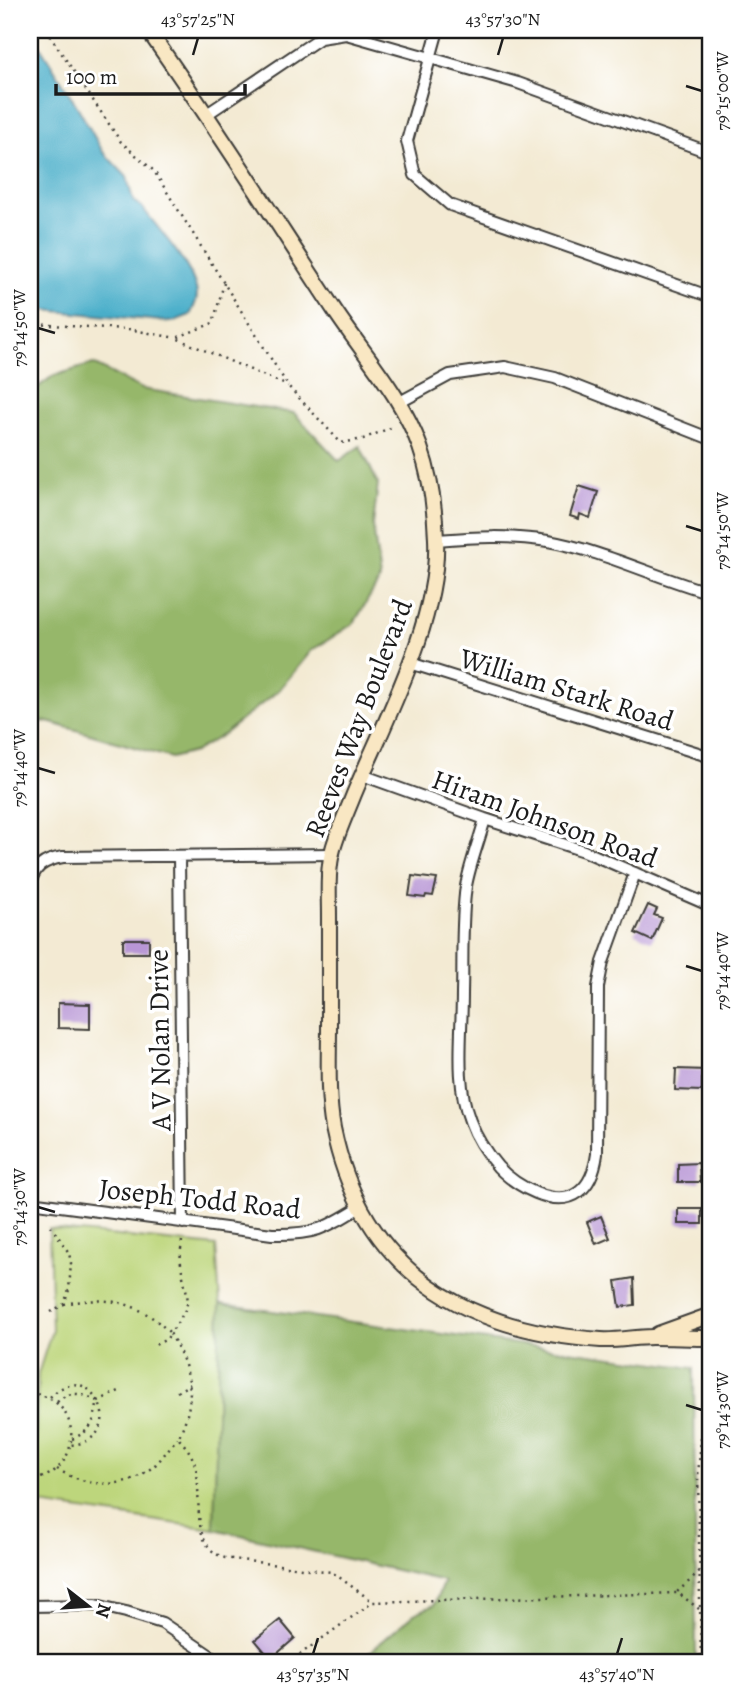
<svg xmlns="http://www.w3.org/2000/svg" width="741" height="1693" font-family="Alegreya,serif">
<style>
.green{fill:#bdd67b;stroke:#6c794c;stroke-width:2}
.forest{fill:#96b76b;stroke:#596a44;stroke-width:2}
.water{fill:#4aaec9;stroke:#336572;stroke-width:2}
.building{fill:#b896d5}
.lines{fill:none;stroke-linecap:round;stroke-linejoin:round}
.street-casing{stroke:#3c3b37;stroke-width:14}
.secondary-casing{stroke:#3c3b37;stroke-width:18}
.path{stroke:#3c3b37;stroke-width:2.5;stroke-dasharray:2 5;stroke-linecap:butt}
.street{stroke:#fff;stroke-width:10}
.secondary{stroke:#f9e7c3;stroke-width:14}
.ticks{fill:none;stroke:#1c1c1c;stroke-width:2.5}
.labels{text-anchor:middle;stroke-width:7;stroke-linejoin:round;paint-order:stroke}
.street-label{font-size:28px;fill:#1c1c1c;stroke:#fff}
.neatline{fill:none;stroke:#1c1c1c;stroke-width:2.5}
.ticks-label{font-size:18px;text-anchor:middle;fill:#1c1c1c}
</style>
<rect width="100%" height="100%" fill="#fff"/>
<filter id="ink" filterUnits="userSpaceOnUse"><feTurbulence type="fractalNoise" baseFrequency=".0143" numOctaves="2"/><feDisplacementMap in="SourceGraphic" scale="14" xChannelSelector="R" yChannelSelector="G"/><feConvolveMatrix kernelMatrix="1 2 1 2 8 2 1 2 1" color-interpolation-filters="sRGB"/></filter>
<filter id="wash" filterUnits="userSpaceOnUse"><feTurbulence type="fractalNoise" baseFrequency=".00686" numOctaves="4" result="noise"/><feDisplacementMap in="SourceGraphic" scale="28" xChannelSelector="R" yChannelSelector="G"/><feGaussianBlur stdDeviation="1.57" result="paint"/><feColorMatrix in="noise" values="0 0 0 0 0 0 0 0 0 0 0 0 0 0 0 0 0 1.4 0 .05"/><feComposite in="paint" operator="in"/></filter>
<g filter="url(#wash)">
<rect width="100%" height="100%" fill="#f3ead3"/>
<!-- green -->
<path class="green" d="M49,1229L216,1246L220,1304L214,1529L33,1503L38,1374L52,1330Z"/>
<!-- forest -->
<path class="forest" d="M93,364L142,389L294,413L339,461L360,446L378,484L373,525L380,579L354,623L311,651L279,690L224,734L194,752L171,758L52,723L30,719V393L53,376Z
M220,1304L694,1368L696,1663H336L365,1656L414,1614L434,1605L444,1581L214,1529Z"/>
<!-- water -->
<path class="water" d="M30,30L77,106L103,152L127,177L133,201L142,207C158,229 196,269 197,295C197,302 193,309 190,315L172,322L44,310L30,307Z"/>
<g id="blocks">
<!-- building -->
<path class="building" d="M579,486L598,492L590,518L580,514L579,519L570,516Z
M412,876L437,879L433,896L426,895L425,898L409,896Z
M648,905L657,909L654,915L662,918L652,941L635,933Z
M123,939H149V953H123Z
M58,1003L90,1004V1029L58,1028Z
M676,1069L707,1070V1080L702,1079V1091L675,1090Z
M699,1163L700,1182H678V1164Z
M678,1209H702V1224H678Z
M601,1216L610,1238L596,1244L587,1222Z
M634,1278L635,1305L620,1307L616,1281Z
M280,1620L295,1638L271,1659L255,1640Z"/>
</g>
</g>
<g filter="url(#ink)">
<use href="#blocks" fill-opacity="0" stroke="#3c3b37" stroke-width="2"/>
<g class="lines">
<defs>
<path id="street" d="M438,30L407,141L415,175L450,205L711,297
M207,114L320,38L346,34L518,83L711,153
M400,402L450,375L505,367L555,378L711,439
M436,540C474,537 511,535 548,541C604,551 657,578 711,593
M410,663L711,757
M362,775L485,819L584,851L711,906
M485,819C479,841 470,864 466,886C461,921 463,959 462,994C462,1035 455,1083 470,1121C476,1138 486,1153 498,1167C515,1185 555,1210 579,1192C591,1183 595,1168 597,1154L598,987L603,962L635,873
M179,856L183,1223
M30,886C33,867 44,860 63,857L331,854
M30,1202L272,1234C315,1235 324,1229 360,1207
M30,1215V1226
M30,1606L96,1605L126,1612L162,1623L221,1663"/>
<path id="secondary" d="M148,30C213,122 273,217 335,311C365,356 402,396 420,447C430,475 435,509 436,539C440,619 385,720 354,794C347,812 338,831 333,849C327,870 329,895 329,917C329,954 329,990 329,1027C329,1060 327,1095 333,1128C362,1270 464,1331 601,1340C618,1341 635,1337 652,1337C671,1337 691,1338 711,1338
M658,1334L708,1316"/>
</defs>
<!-- street casing -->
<use href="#street" class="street-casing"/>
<!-- secondary casing -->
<use href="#secondary" class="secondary-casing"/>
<!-- path -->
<path class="path" d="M46,30L121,142L154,171L288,386L341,443L363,439L395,426
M224,283L213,323L176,338L288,386
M30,324L128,329L176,338
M51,1226L69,1253L71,1263L69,1290L64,1304L51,1312
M182,1241C181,1248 180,1256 181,1264C186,1302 197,1297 170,1333C191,1371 198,1397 178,1438C186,1446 192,1454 195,1465C204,1494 187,1545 225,1558L332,1572L373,1602
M64,1304C106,1296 138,1300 170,1333L167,1339L153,1346
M708,1367L711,1376
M177,1392L190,1384
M30,1393C88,1399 82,1476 30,1480
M50,1397C67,1380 85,1379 98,1401
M57,1402C71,1389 82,1394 98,1401C110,1425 96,1443 70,1445
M72,1439C94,1429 93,1423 98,1401L119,1391
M57,1469C88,1488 127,1491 156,1464C164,1456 170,1446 178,1438
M699,1609L677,1592L701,1571
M288,1663L373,1602L678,1593
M701,1663L698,1476L707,1364"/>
<!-- street -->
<use href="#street" class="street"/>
<!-- secondary -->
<use href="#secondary" class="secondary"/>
</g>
</g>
<!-- ticks -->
<path class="ticks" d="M193,55L198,38M498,55L503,38M686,86L702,91M38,328L55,333M686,526L702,531M38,768L55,773M686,966L702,971M38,1207L55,1212M686,1405L702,1410M313,1654L318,1638M617,1654L622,1638"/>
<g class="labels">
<!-- street labels -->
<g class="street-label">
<text transform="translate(567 689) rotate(17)" y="10">William Stark Road</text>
<text transform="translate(358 718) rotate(-69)" y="10">Reeves Way Boulevard</text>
<text transform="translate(545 818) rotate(20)" y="10">Hiram Johnson Road</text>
<text transform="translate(159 1040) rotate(-91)" y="10">A V Nolan Drive</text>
<text transform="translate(200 1198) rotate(6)" y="10">Joseph Todd Road</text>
</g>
</g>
<!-- margin -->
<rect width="741" height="1693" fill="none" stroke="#fff" stroke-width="77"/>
<!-- north arrow -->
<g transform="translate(88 1606) rotate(107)" stroke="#ffffff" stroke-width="5" paint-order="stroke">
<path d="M0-5L12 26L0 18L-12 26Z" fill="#1c1c1c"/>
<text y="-10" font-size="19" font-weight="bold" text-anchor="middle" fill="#1c1c1c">N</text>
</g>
<!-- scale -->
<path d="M56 84v10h189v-10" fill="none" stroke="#1c1c1c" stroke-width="3.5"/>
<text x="66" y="84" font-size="21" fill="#1c1c1c" stroke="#ffffff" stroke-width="5" paint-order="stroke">100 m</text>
<rect x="38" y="38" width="664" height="1616" class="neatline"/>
<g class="ticks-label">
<text x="198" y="25">43°57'25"N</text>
<text x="503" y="25">43°57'30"N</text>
<text transform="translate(722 91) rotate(-90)" y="6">79°15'00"W</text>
<text transform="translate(19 328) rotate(-90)" y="6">79°14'50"W</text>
<text transform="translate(722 531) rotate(-90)" y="6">79°14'50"W</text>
<text transform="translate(19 768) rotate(-90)" y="6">79°14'40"W</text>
<text transform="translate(722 971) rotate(-90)" y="6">79°14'40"W</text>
<text transform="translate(19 1207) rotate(-90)" y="6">79°14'30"W</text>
<text transform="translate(722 1410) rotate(-90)" y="6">79°14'30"W</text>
<text x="313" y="1680">43°57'35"N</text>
<text x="617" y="1680">43°57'40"N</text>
</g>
</svg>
